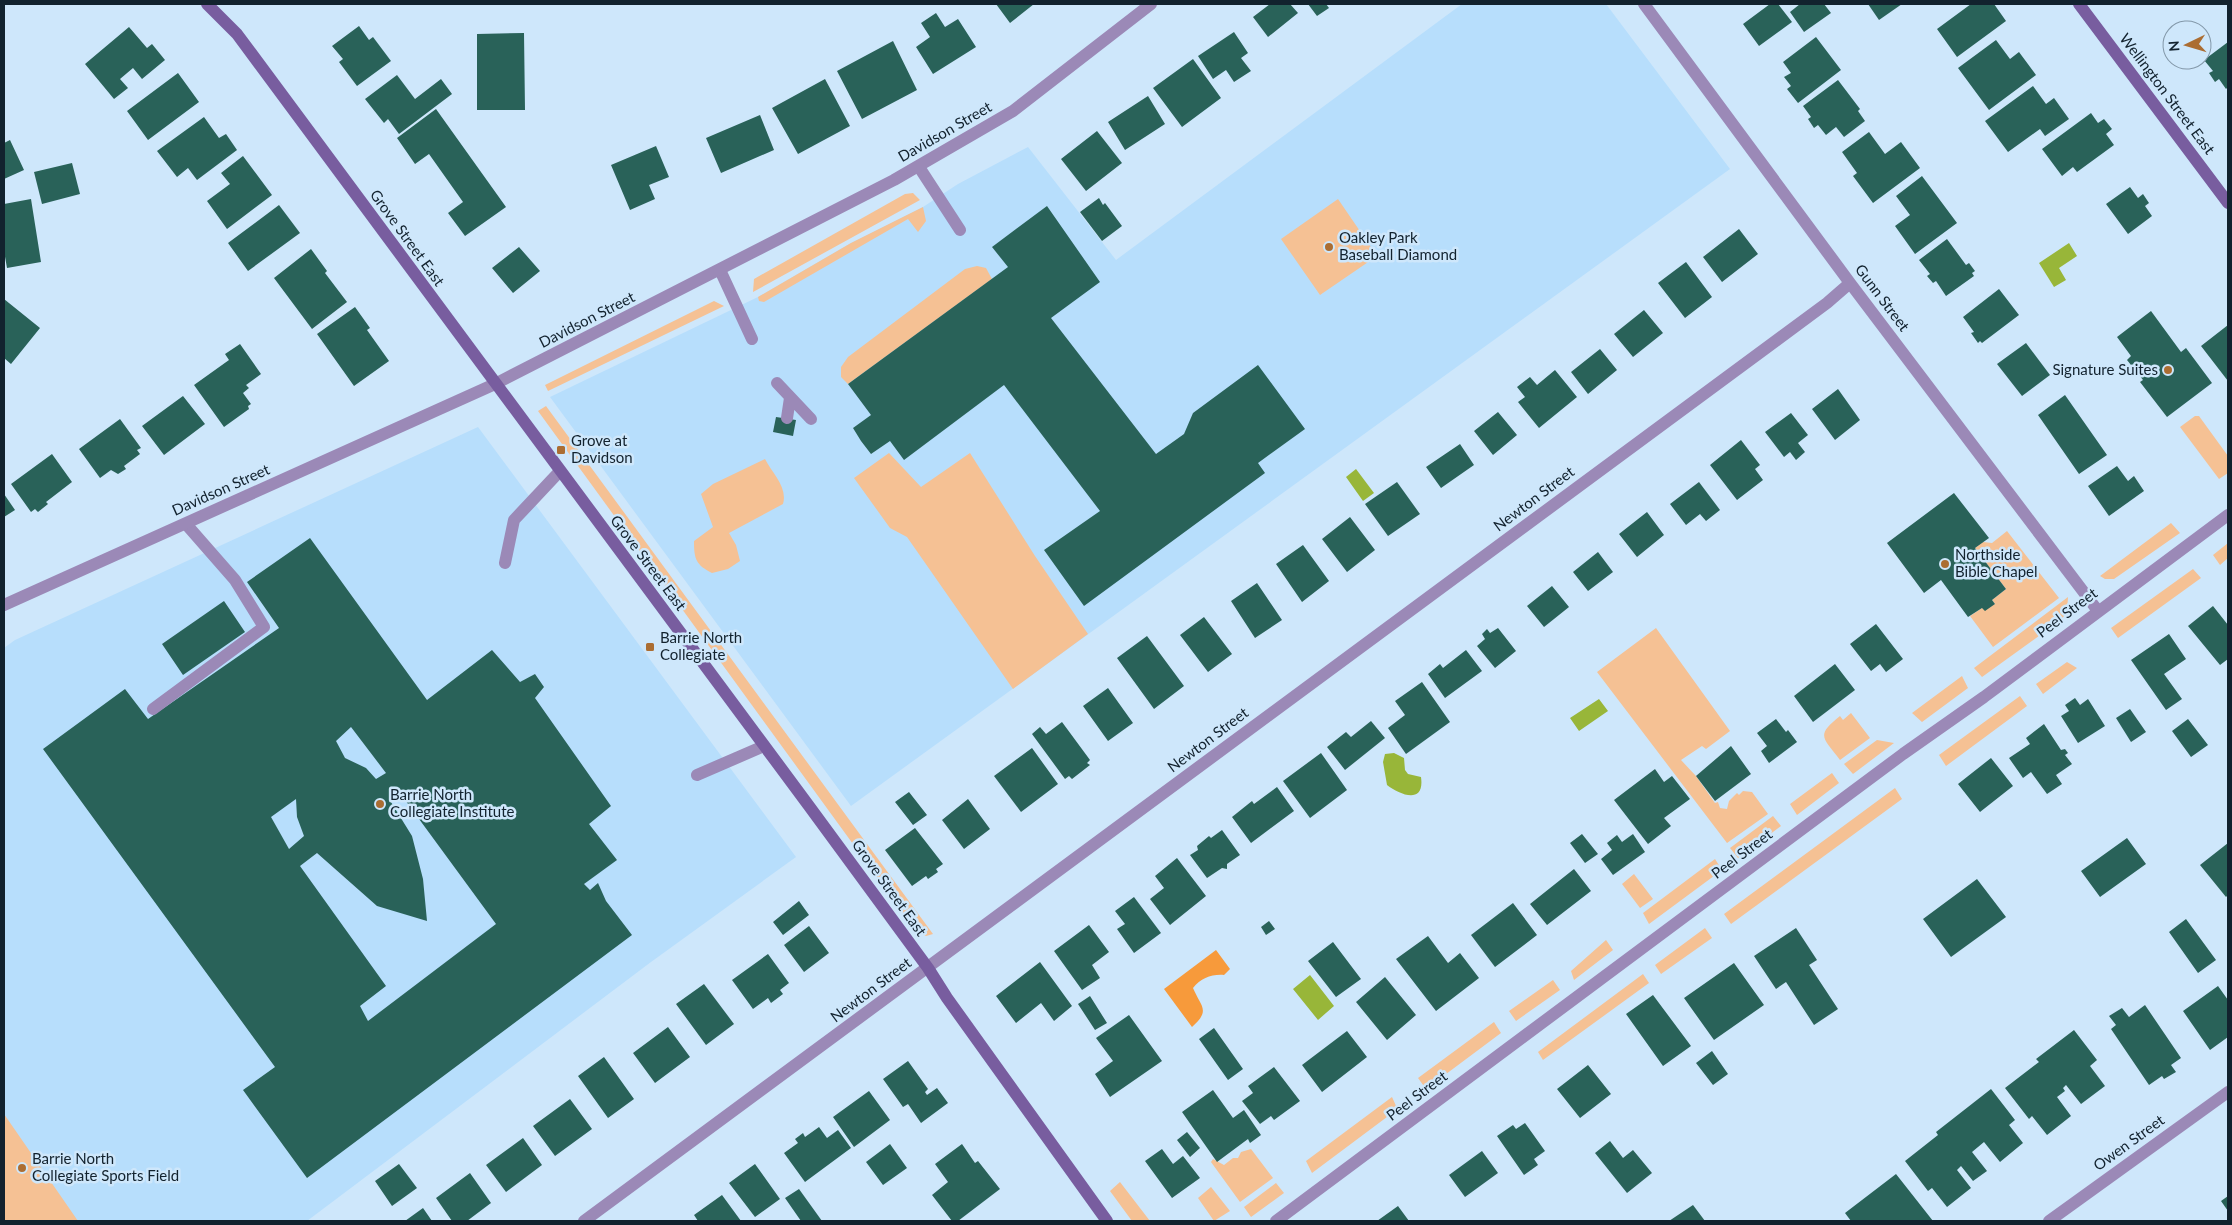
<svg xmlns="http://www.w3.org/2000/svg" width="2232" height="1225" font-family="Lato,sans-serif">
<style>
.built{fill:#b7defc}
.green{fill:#f5c194}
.forest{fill:#f79a3b}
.water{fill:#98b639}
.building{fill:#296259;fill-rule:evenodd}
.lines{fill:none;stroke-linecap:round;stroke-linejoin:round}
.lane{stroke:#9b89b7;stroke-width:12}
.street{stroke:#9b89b7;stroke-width:12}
.secondary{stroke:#785d9f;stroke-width:12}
.poi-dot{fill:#ab6d32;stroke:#cee7fb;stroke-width:2}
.labels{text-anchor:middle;stroke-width:5;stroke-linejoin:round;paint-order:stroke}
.street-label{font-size:15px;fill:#12222e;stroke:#cee7fb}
.poi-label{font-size:15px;fill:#12222e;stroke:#cee7fb;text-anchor:start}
</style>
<rect width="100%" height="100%" fill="#cee7fb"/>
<!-- built -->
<path class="built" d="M1462,4H1606L1730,169L851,806L550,397L758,297L851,243L923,207L958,184L1028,147L1116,260Z
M478,427L796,857L651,962L307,1221H4V648L15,640Z"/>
<!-- green -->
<path class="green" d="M913,193L920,200L753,292L754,279L905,194Z
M1338,199L1377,256L1320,295L1281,239Z
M923,207L926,221L918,232L908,219L764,302L759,301L758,297L851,243Z
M977,266L986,268L992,279L848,384L841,377V367L848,357L965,269Z
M714,301L724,306L548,391L545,385Z
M546,406L933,934L926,936L917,932L538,411Z
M2195,416H2199L2228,456V473L2219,479L2180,427Z
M889,453L921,487L970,453L1035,556L1088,634L1013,689L907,537L890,528L854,478Z
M765,459C772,473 788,487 783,504L729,533L736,545L740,561L728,569L712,573C696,565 694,559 694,541L713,527L701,494L713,484Z
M2171,523L2180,533L2114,579H2105L2100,576Z
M2007,531L2059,598L1993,647L1970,616L1982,608L1995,604L1992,600L2006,589L1975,548L1983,542L1992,543Z
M2228,543V558L2220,565L2213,555Z
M2193,569L2201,578L2118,638L2111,628Z
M2068,597L2067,612L2061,620L1982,677L1974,668Z
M1656,628L1730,731L1706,749L1702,746L1681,760L1696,776L1715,803L1718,802L1720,808L1727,809L1729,801L1737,793L1739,795L1743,791L1752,792L1768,814L1727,843L1597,672Z
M2067,662L2077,668L2043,694L2036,684Z
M1962,676L1968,688L1922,722L1912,713Z
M2020,696L2027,706L1946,766L1939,755Z
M1851,713L1870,738L1840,760C1823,737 1815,736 1840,716L1843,720Z
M1877,740L1894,743L1853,774L1844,764Z
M1832,773L1839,783L1797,815L1790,804Z
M1895,788L1902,799L1731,924L1724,914Z
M1773,816L1781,826L1738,858L1730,848Z
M1715,859L1722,870L1649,924L1643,913Z
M1634,874L1653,899L1640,908L1622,884Z
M1705,928L1712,938L1661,974L1655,965Z
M1606,940L1613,950L1574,980L1571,971Z
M1643,974L1649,983L1543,1060L1538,1052Z
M1553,980L1560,990L1516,1021L1509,1011Z
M1494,1022L1501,1033L1426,1089L1418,1078Z
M1392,1097L1397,1108L1395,1111L1312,1173L1306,1161Z
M4,1114L78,1221H4Z
M1251,1149L1273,1178L1240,1202L1211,1162L1213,1159L1224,1165L1233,1158H1238L1241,1152Z
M1120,1182L1150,1221H1132L1110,1191Z
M1276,1183L1284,1193L1251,1217L1244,1207Z
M1211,1187L1230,1211L1214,1221L1198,1198Z"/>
<!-- forest -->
<path class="forest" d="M1216,950L1230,969L1224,975C1212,974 1201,978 1193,988C1201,1007 1211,1010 1192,1027L1164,989Z"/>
<!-- water -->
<path class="water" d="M2069,243L2077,256L2059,268L2066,280L2054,287L2039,263Z
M1356,469L1374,493L1363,501L1346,477Z
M1599,699L1608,711L1579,731L1570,718Z
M1394,753L1404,758L1405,770L1408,774L1421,777C1425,805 1400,795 1387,785L1383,762L1385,754Z
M1310,975L1334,1006L1318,1020L1293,989Z"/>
<!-- building -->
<path class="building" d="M996,4H1034L1010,23Z
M1270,4H1290L1298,13L1268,37L1253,17Z
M1308,4H1326L1329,8L1317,16Z
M1770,4H1778L1792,22L1759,46L1743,24Z
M1800,4H1824L1831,13L1804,32L1790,12Z
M1868,4H1902L1879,20Z
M1971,4H1994L2006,21L1957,57L1937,29Z
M936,13L945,27L958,19L976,47L933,74L916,47L930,37L921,23Z
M359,26L369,40L373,37L391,61L357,86L339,62L343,59L332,46Z
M129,27L147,48L152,44L165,60L142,79L133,68L120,79L128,88L114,99L85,64Z
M1234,32L1248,53L1241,58L1251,71L1234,82L1226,70L1213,79L1198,56Z
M524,33L525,110H477V34Z
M1816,37L1841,70L1798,103L1787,89L1791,86L1784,77L1791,73L1783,62Z
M1996,40L2010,59L2019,52L2036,75L1989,110L1958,68Z
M893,41L917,90L862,119L837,71Z
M2228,42V87L2226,89L2219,79L2215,82L2209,73L2213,71L2204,60Z
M1193,59L1221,98L1182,127L1153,88Z
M178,73L199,102L148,140L127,111Z
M397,75L415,99L441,79L452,94L399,134L388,119L384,123L365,99Z
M825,79L850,126L798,154L772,108Z
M1838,80L1860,109L1858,111L1865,121L1844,137L1836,127L1826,135L1818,125L1814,128L1808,119L1811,117L1803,106Z
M2033,86L2046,104L2054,98L2069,119L2045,136L2040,129L2008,152L1985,121Z
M1148,96L1165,124L1125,150L1108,122Z
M436,109L506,207L465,236L448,213L463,202L429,154L415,164L397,138Z
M2091,113L2098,123L2104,119L2112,129L2106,134L2114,145L2077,172L2073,167L2062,176L2042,149Z
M760,115L774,150L721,173L706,138Z
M204,117L219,138L226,134L237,150L197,180L188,168L177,177L157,151Z
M1097,131L1122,163L1086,191L1061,159Z
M1869,132L1885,154L1901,142L1920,168L1873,203L1853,176L1857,173L1842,152Z
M10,140L24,170L4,179V143Z
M656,146L669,177L649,185L655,199L630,210L611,165Z
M243,156L272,195L227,229L207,201L230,184L221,173Z
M72,163L80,194L42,204L34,172Z
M1922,176L1957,223L1915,254L1895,226L1910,215L1896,196Z
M2130,187L2138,198L2143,194L2149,203L2145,206L2152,216L2128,234L2106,204Z
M1099,198L1103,205L1105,203L1122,226L1102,241L1080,212Z
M31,199L41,262L7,268L4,251V204Z
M279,205L300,233L248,271L228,243Z
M1047,206L1100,282L1051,318L1156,454L1184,434L1193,413L1258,365L1305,429L1258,463L1265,473L1084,606L1044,550L1100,511L1004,385L904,460L890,441L871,454L861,441L853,428L871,415L848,384L1008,267L992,247Z
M1739,229L1758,254L1722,282L1703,257Z
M1947,239L1966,265L1969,263L1975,271L1972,273L1974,276L1946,296L1936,281L1933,283L1927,276L1930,274L1919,260Z
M519,247L540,271L513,293L492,268Z
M311,249L327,271L325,273L347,302L312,329L274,278Z
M1686,262L1712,297L1685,318L1658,283Z
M1999,289L2019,315L1982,343L1980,341L1978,343L1971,333L1974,332L1963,317Z
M4,299L40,328L11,364L4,358Z
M355,307L370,328L367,330L389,361L354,386L317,334Z
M1644,310L1663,333L1633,357L1614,334Z
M2151,311L2181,352L2186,348L2212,383L2167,417L2140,382L2143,380L2127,360L2131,356L2117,337Z
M2228,325V381L2201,346Z
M2026,343L2050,375L2022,396L1997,364Z
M240,344L261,374L246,385L249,388L243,393L251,404L248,406L249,409L224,427L194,385L229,360L225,354Z
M1600,349L1617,370L1588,394L1571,372Z
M1555,370L1577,397L1539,428L1518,402L1525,397L1517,387L1530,377L1537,385Z
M1838,389L1860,420L1835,440L1812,409Z
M2065,395L2107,455L2079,474L2038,415Z
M183,396L205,424L164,455L142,426Z
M1498,412L1517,435L1493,455L1474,431Z
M1791,413L1808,435L1798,443L1805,452L1796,460L1790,452L1784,457L1765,432Z
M776,417L796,420L793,436L773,432Z
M120,419L141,448L137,450L140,454L124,466L126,469L118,474L111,470L100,478L79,449Z
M1741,440L1760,465L1755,469L1763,480L1737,500L1710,465Z
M1460,444L1474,465L1441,488L1426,467Z
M52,454L72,482L46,502L48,504L38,512L35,509L31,512L11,484Z
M2117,466L2128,481L2134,476L2144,491L2109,516L2088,486Z
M1397,482L1420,514L1388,536L1365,504Z
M1699,482L1720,510L1706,521L1700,514L1686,525L1670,504Z
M1954,493L1989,538L1975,548L2006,589L1992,600L1995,604L1985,611L1982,608L1968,617L1941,580L1924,593L1887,543Z
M4,494L15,510L4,517Z
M1647,512L1664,535L1637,557L1619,534Z
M1350,517L1375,550L1347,572L1322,539Z
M310,538L427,700L492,650L520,682L535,674L544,687L535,698L611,806L589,824L617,860L584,884L590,890L598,883L606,901L632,935L307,1178L243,1090L275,1067L43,749L125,689L148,719L279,628L247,582ZM351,727L386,773L376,779L366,768L345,758L336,741ZM400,793L496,924L368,1021L360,1006L386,986L300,866L317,853L377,906L427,921L423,879L412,836L391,802ZM296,799L297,817L304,836L289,849L271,817Z
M1303,545L1329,581L1302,602L1276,564Z
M1598,552L1613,572L1588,591L1573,572Z
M1257,583L1282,620L1255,638L1231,601Z
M1552,586L1569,607L1544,627L1527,606Z
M224,601L245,632L183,675L162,644Z
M2213,606L2228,625V659L2220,665L2188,626Z
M1204,617L1232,654L1208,672L1180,635Z
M1876,624L1903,659L1886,672L1880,664L1871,671L1850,644Z
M1498,628L1516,651L1495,668L1477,646L1485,639L1482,634L1487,629L1490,633Z
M2169,634L2186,659L2164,674L2182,699L2166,710L2131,660Z
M1147,636L1184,686L1154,709L1117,658Z
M1466,650L1482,671L1445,698L1428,674L1440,664L1443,668Z
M1835,664L1855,690L1813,722L1794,696Z
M1422,682L1450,722L1406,754L1388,728L1405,715L1395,701Z
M1108,688L1133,723L1108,741L1083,706Z
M2075,698L2080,705L2088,699L2105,726L2078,743L2061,716L2069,711L2065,705Z
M2130,709L2146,732L2131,742L2116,718Z
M1776,719L1786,732L1788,730L1797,742L1769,763L1761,751L1767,746L1757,733Z
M2188,719L2208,745L2191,757L2172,731Z
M1371,721L1385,738L1345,770L1327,747L1346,732L1351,737Z
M1062,722L1090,760L1087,763L1090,765L1072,779L1069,776L1065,779L1032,734L1040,727L1046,734Z
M2044,724L2061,750L2065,749L2068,753L2065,755L2072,764L2056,775L2062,784L2047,794L2031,772L2023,778L2009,758L2030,744L2026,738Z
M1731,746L1751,774L1715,801L1696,776Z
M1032,748L1058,784L1021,812L994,776Z
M1321,753L1347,790L1310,818L1283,781Z
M1991,758L2013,786L1980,812L1958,784Z
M1655,769L1664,782L1672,776L1690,799L1664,818L1671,826L1648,844L1614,800Z
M1277,787L1294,811L1251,843L1232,817L1252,801L1254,804Z
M909,792L927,815L913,825L895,802Z
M968,799L990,829L964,849L942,820Z
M915,828L943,864L936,869L938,872L928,879L926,876L912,886L885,850Z
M1222,830L1240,855L1227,864V869L1222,868L1207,878L1190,855L1198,850L1197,846L1209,836L1211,838Z
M1582,834L1598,854L1585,863L1570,843Z
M1633,834L1645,852L1613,875L1601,859L1612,850L1607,843L1617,835L1622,842Z
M2127,838L2146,864L2100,897L2081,871Z
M2228,843V895L2226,897L2200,865Z
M1177,858L1206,896L1170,925L1150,899L1164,888L1155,876Z
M1574,869L1591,891L1547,925L1530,904Z
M1977,879L2006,917L1951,957L1923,919Z
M1134,897L1161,933L1134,953L1117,929L1125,924L1115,911Z
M799,901L809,915L783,935L773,922Z
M1513,903L1537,935L1495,967L1471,935Z
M2186,919L2216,960L2198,973L2169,932Z
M1269,921L1275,929L1266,935L1261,927Z
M1089,925L1109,952L1092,965L1100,978L1082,990L1054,951Z
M809,926L829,953L804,972L784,945Z
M1796,928L1817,960L1809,965L1838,1009L1814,1025L1786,982L1776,989L1754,956Z
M1428,936L1448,963L1460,953L1479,978L1436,1011L1396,959Z
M1333,942L1361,979L1336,997L1308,961Z
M768,954L789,983L780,990L783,994L771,1003L768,998L753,1009L732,980Z
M1040,962L1072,1006L1054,1021L1041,1003L1016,1023L996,996Z
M1734,963L1764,1005L1714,1040L1684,998Z
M1385,977L1416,1015L1387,1040L1356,1002Z
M704,984L734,1024L706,1045L676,1004Z
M2218,986L2228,1000V1037L2210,1050L2183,1011Z
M1653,995L1691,1046L1663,1066L1626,1014Z
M1090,996L1107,1023L1095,1030L1078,1004Z
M2145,1005L2181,1058L2171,1065L2176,1072L2164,1079L2162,1076L2149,1085L2111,1029L2116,1025L2109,1016L2122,1008L2129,1017Z
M1129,1015L1162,1061L1110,1097L1095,1074L1113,1061L1096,1038Z
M668,1027L690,1057L655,1083L633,1053Z
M1214,1028L1243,1069L1228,1080L1199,1039Z
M2074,1030L2097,1060L2090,1066L2105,1086L2081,1104L2066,1085L2063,1088L2065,1091L2057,1097L2071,1116L2047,1135L2032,1116L2029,1119L2005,1088L2039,1062L2036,1059Z
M1347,1031L1367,1057L1322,1092L1302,1065Z
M1712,1051L1728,1074L1713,1085L1696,1063Z
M604,1057L634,1099L608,1118L578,1076Z
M908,1061L928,1089L925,1092L927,1095L937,1088L948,1103L921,1123L908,1104L903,1107L883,1079Z
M1588,1065L1611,1094L1580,1118L1557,1089Z
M1274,1067L1300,1101L1274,1120L1271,1116L1260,1124L1242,1101L1253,1093L1248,1086Z
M1991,1089L2015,1120L2009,1125L2023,1143L2000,1162L1984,1142L1972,1152L1987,1171L1973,1181L1961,1166L1957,1170L1971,1188L1947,1207L1932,1188L1928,1191L1905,1161L1938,1135L1936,1132Z
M1213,1090L1233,1118L1244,1110L1261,1135L1250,1143L1248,1139L1217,1162L1182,1112Z
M869,1091L890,1120L854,1147L833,1117Z
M570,1099L592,1129L555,1156L533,1126Z
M1525,1123L1545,1151L1534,1159L1538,1165L1524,1175L1497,1136L1513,1125L1516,1129Z
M819,1127L827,1138L838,1130L851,1148L805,1182L784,1153L798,1143L795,1139L803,1133L805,1137Z
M1187,1132L1200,1148L1190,1157L1177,1140Z
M523,1138L542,1165L506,1192L486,1165Z
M1610,1141L1623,1158L1633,1150L1652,1173L1627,1193L1595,1153Z
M890,1144L907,1168L883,1185L866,1162Z
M962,1144L975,1163L978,1161L1000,1189L958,1221H952L932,1195L948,1182L935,1164Z
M1162,1149L1173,1164L1183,1156L1200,1178L1172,1198L1145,1161Z
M1482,1151L1498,1173L1465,1197L1449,1175Z
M399,1164L417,1188L392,1206L375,1181Z
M755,1164L780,1199L755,1217L729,1183Z
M470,1173L491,1203L467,1221H452L436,1198Z
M1896,1174L1933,1221H1851L1845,1213Z
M799,1189L822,1221H801L785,1198Z
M722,1195L741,1221H698L694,1215Z
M2228,1196V1211L2221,1201Z
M1693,1205L1705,1221H1669Z
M1398,1206L1409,1221H1377Z
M423,1208L432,1221H405Z"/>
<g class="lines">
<!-- lane -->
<path class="lane" d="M919,167L960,230
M720,270L752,339
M777,383L811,419
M787,418L790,398
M505,563L514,520L560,471
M153,709L264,627L235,580L186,524
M697,775L764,746"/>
<!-- street -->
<path class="street" d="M1644,4L1850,283L2098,611
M4,605L495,384L894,180L1013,111L1151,4
M584,1221L1827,303L1850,283
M1276,1221L1903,754L1984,697L2228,515
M2049,1221L2228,1092"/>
<!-- secondary -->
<path class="secondary" d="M207,4L237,34L809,806L928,968L947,998L1107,1221
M2079,4L2228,203"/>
</g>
<!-- markers -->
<g class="poi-dot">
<circle cx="1329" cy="247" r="5"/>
<circle cx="2168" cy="370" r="5"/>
<rect x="556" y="445" width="10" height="10" rx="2.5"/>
<circle cx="1945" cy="564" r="5"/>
<rect x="645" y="642" width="10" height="10" rx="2.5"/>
<circle cx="380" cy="804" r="5"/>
<circle cx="22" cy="1168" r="5"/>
</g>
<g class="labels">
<!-- street labels -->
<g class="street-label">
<text transform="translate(2167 94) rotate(53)" y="5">Wellington Street East</text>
<text transform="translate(945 132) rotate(-30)" y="5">Davidson Street</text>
<text transform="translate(407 238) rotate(54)" y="5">Grove Street East</text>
<text transform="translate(1882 298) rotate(53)" y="5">Gunn Street</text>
<text transform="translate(587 320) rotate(-27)" y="5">Davidson Street</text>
<text transform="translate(221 490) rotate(-24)" y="5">Davidson Street</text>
<text transform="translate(1534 499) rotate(-37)" y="5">Newton Street</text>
<text transform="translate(648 563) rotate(53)" y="5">Grove Street East</text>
<text transform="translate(2067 613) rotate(-37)" y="5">Peel Street</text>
<text transform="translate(1208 740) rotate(-37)" y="5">Newton Street</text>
<text transform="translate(1742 854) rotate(-37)" y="5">Peel Street</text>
<text transform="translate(889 888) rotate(54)" y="5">Grove Street East</text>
<text transform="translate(871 990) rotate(-37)" y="5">Newton Street</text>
<text transform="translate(1417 1096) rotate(-37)" y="5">Peel Street</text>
<text transform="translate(2129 1143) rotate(-36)" y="5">Owen Street</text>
</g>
<!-- poi labels -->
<g class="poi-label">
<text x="1339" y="243">Oakley Park<tspan x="1339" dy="17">Baseball Diamond</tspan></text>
<text x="2158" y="375" text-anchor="end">Signature Suites</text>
<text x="571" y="446">Grove at<tspan x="571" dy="17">Davidson</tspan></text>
<text x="1955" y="560">Northside<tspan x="1955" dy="17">Bible Chapel</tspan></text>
<text x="660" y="643">Barrie North<tspan x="660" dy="17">Collegiate</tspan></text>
<text x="390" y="800">Barrie North<tspan x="390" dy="17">Collegiate Institute</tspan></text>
<text x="32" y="1164">Barrie North<tspan x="32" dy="17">Collegiate Sports Field</tspan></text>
</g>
</g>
<!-- border -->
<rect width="2232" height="1225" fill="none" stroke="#12222e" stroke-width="10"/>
<!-- north arrow -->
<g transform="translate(2187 45) rotate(265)"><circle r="24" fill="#cee7fb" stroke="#8398a9"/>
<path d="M0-4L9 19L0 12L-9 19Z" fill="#ab6d32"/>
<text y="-8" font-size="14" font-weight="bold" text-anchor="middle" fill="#12222e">N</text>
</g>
</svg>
